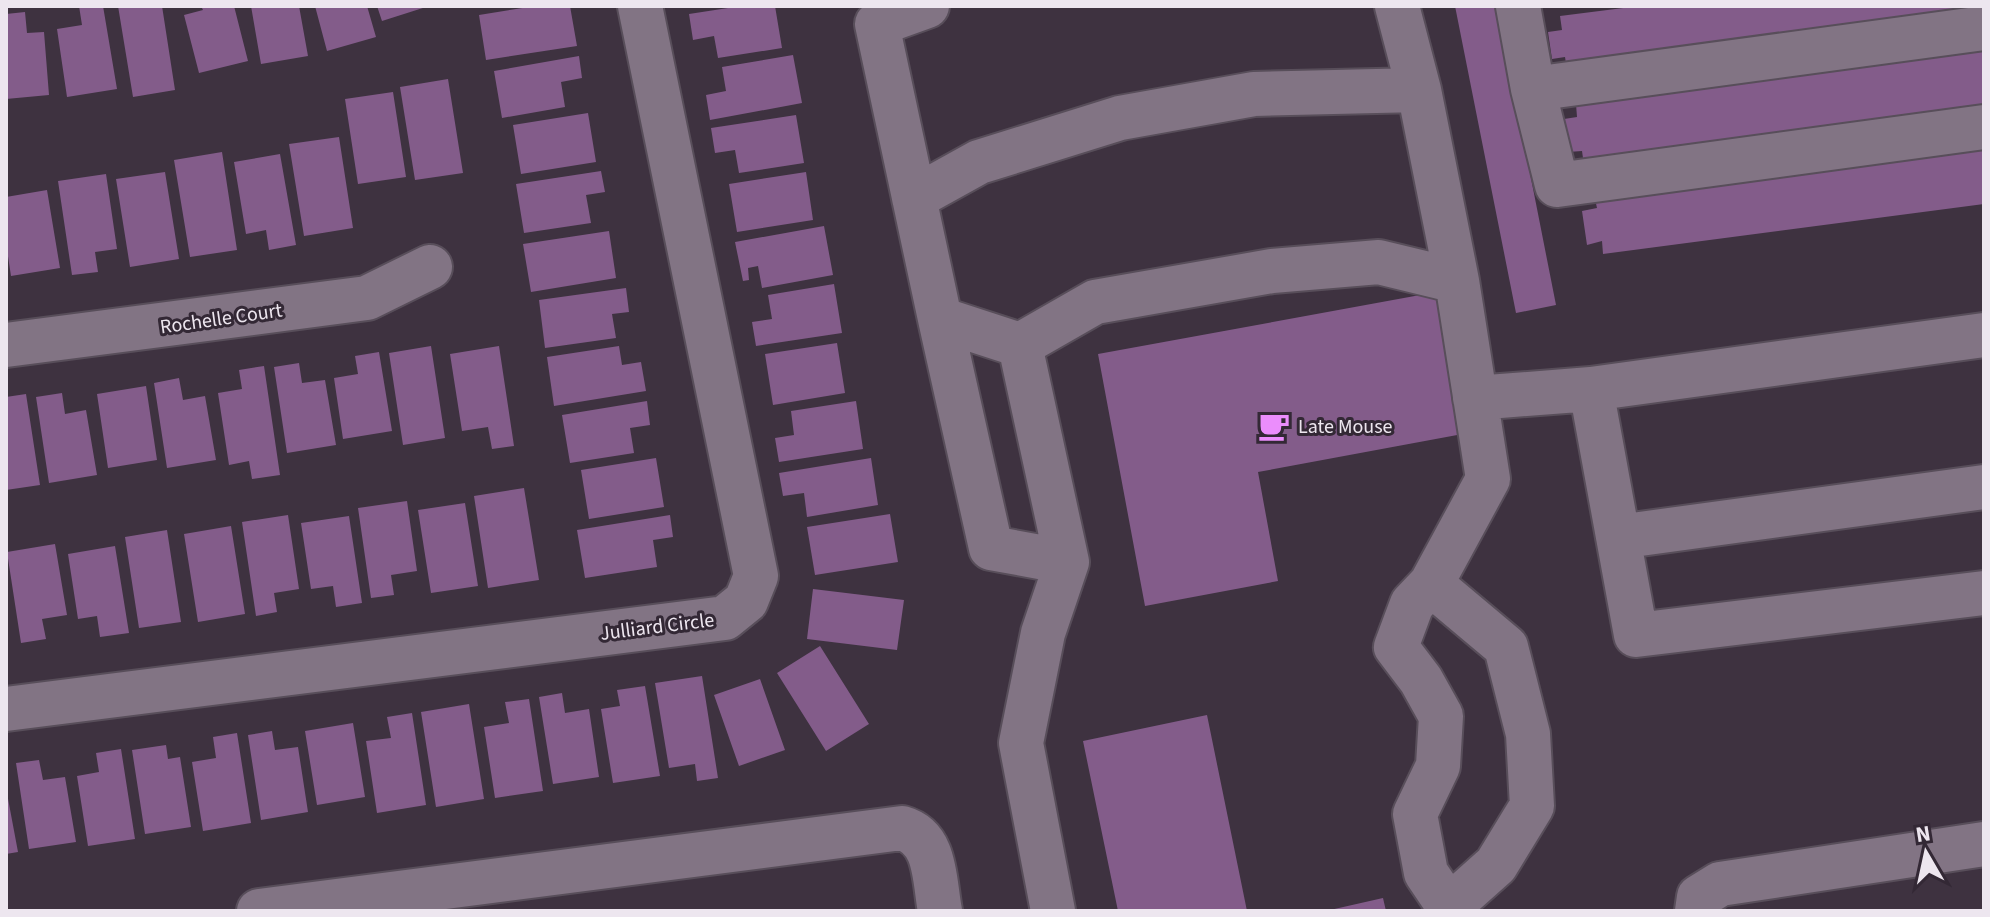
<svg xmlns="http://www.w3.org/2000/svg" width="1990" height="917" font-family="'Source Sans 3',sans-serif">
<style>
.building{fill:#835c8a}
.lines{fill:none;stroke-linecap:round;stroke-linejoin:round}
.minor-casing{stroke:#584e5a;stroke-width:48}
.minor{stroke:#827484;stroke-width:44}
.labels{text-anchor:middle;stroke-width:6;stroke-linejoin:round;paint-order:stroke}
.street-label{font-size:20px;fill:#ede6ef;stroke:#332835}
.poi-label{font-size:20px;fill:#ede6ef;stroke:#332835;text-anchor:start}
</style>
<rect width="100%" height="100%" fill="#3e3240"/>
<!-- building -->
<path class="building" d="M79,6H103L117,89L67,97L57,29L82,25Z
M118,6H162L175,90L133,97Z
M201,6H234L248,61L199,73L184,15L203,10Z
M251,6H299L308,56L261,64Z
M315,6H367L376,37L327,51Z
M377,6H426V7L382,21Z
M535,6H570L577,46L486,60L479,15Z
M741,6H775L782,48L718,58L714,36L693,40L689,14Z
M1455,6H1497L1556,305L1516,313Z
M1639,6H1984V17L1567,70L1565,57L1552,59L1548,32L1562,30L1560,16Z
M25,12L27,33L44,32L49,95L6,99V14Z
M1984,51V113L1584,165L1582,151L1568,152L1564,119L1577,117L1576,104Z
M793,55L802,103L710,120L706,95L726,91L722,67Z
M579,56L582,78L561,82L565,107L502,118L494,71Z
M448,79L463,173L415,180L400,87Z
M393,92L406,177L358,184L345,99Z
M588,113L596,162L521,174L513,125Z
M796,115L804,163L739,173L735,150L715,153L711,128Z
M339,137L353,228L304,236L289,144Z
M1984,149V204L1603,254L1602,241L1587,245L1582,211L1597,208L1595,199Z
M222,152L237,250L190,257L174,160Z
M280,154L296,245L269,250L266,230L246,234L234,162Z
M601,171L605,192L586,195L591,223L524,233L516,184Z
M165,172L179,259L130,267L116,179Z
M806,172L813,220L737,232L729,184Z
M106,174L117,249L95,252L98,272L72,275L58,181Z
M47,190L60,268L11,276L6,243V197Z
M824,226L833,275L762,288L758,266L748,268L749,280L743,281L735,242Z
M609,231L616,278L531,292L523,244Z
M834,284L842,333L756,346L752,322L772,319L768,295Z
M626,288L629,312L612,314L616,338L545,348L539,300Z
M1442,291L1468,433L1258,472L1278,581L1145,606L1098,354Z
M837,343L845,393L773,405L765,354Z
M431,346L445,438L403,445L389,353Z
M499,346L514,446L492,449L488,427L462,431L450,354Z
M619,346L622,365L641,362L646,391L554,406L547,357Z
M379,352L392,431L343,439L334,378L358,374L355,356Z
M299,363L302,383L325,380L336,445L287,453L274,367Z
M264,366L280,475L252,479L249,461L229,465L218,393L242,389L239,370Z
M179,378L183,400L205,396L216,460L167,468L154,383Z
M146,386L157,460L108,468L97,394Z
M62,393L65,414L86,410L97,475L49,483L36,397Z
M26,394L40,485L6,490V397Z
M647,401L650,425L630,428L634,453L570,463L562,415Z
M856,401L863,449L779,462L775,438L794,435L791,411Z
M656,458L664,507L589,519L581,470Z
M871,458L878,505L807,517L804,493L783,496L779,473Z
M524,488L539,580L488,588L474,496Z
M407,501L417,571L391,575L394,595L371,598L358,508Z
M465,503L478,586L431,593L418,510Z
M890,514L898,562L815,575L807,527Z
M288,515L299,589L274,593L277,612L256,616L242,522Z
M670,515L673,537L653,540L657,567L585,578L577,530Z
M349,516L362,603L336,607L333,586L311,589L301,523Z
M231,526L245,614L198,622L184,534Z
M167,530L181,622L139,628L125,537Z
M55,544L67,615L42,619L46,639L21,643L7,552Z
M115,546L129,633L100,637L97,616L78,619L68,554Z
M813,589L904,600L897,650L807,639Z
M820,646L869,724L826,751L777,673Z
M702,676L718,778L697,781L695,764L669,768L655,683Z
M760,679L785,750L739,766L714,695Z
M645,686L660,776L613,783L601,709L620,706L617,690Z
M562,693L565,713L589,709L599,777L553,784L539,697Z
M529,699L543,791L495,798L484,727L509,723L505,702Z
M469,704L484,799L436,807L421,712Z
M412,713L426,805L377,813L366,741L391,738L387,717Z
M1207,715L1247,911H1118L1083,741Z
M353,723L365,797L317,805L305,731Z
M272,731L275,750L298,747L308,812L261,820L248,735Z
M237,733L251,823L203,831L192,762L216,758L213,737Z
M166,745L168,759L180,757L191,827L145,834L132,750Z
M121,749L135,839L88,846L77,776L99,772L96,753Z
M39,760L43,780L65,777L76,842L29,849L16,763Z
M6,788L18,852L6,854Z
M1383,898L1386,911H1330V910Z"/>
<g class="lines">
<defs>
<path id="minor" d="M927,6L877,24L940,319L1020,345
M1397,6L1419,90L1457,281
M1518,6L1533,89L1984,28
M1533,89L1557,185L1984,127
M914,198L979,162L1120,118L1254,94L1419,90
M940,319L991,548L1067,562
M1984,335L1591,389L1636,635L1984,593
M6,345L367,298L430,267
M1475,398L1591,389
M1618,537L1984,487
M6,709L725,618L746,601L756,576L640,6
M259,911L902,828C937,838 934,880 940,911
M1053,911L1021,743L1043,633L1067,562L1020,345L1095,302L1272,271L1379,262L1457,281L1488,479L1431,584L1412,604L1396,647L1421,680L1441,716L1438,766L1415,814L1426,873L1449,907L1496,865L1532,806L1528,734L1506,647L1431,584
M1697,911L1699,897L1720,884L1984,844"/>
</defs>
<!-- minor casing -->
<use href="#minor" class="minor-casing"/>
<!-- minor -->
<use href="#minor" class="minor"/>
</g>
<!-- icons -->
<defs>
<symbol id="cafe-bare" viewBox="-9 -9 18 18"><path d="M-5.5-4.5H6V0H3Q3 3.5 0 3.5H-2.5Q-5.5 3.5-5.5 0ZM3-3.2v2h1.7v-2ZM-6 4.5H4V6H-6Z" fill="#eb8dfc" stroke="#332835" stroke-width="2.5" paint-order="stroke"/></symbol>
</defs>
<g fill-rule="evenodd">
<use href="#cafe-bare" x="1252" y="404" width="44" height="44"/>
</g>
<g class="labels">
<!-- street labels -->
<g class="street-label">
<text transform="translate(221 318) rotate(-8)" y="7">Rochelle Court</text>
<text transform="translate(657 626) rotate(-7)" y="7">Julliard Circle</text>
</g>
<!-- poi labels -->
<g class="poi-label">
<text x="1298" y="433">Late Mouse</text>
</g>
</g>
<!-- border -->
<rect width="1990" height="917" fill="none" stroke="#ede6ef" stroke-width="16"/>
<!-- north arrow -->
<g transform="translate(1926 853) rotate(351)" stroke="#332835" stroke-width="6" paint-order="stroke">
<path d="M0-6L14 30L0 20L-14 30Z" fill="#ede6ef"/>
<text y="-12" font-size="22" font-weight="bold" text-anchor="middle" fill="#ede6ef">N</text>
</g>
</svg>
